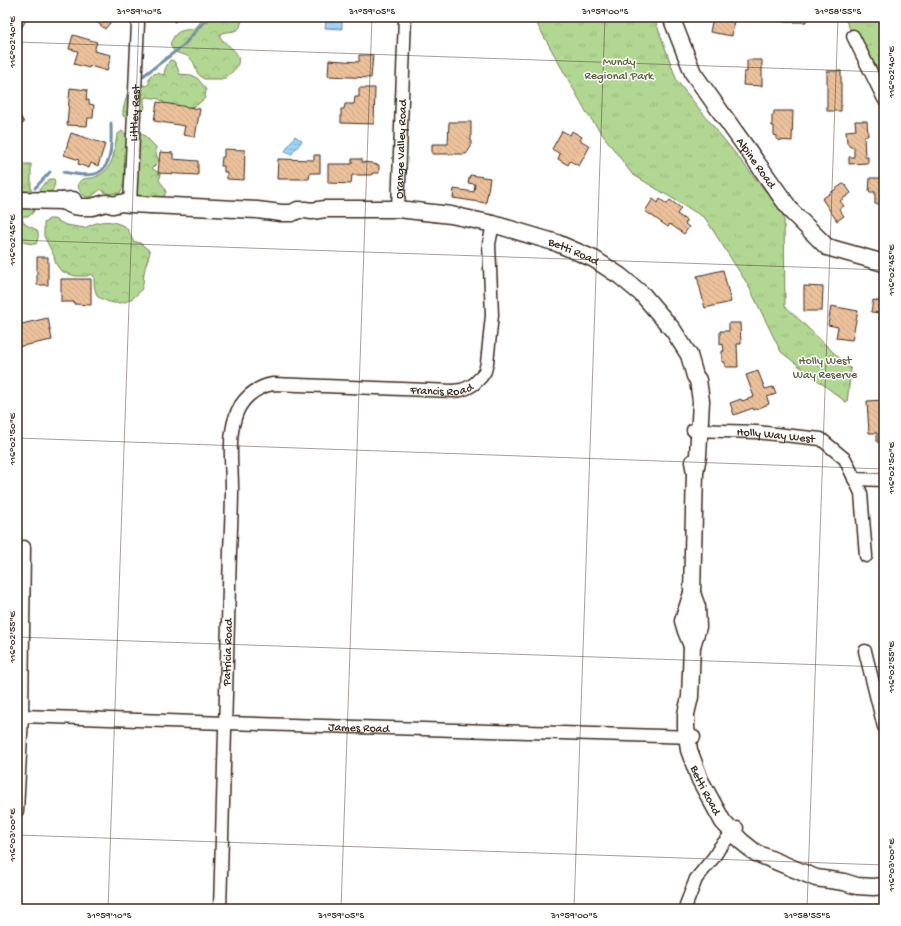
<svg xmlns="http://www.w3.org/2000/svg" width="901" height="926" font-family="'Gochi Hand',sans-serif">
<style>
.forest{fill:url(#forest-crowns);stroke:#768058}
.park{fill:url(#park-tufts);stroke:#768058}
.water{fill:url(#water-rules);stroke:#7591a3}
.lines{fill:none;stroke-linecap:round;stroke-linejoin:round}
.stream{stroke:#7591a3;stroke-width:3}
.building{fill:url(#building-back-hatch);stroke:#3b2a1e}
.street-casing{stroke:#3b2a1e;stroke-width:15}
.secondary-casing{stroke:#3b2a1e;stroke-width:19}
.street{stroke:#fff;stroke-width:12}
.secondary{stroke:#fff;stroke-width:16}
.ticks{fill:none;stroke:#3b2a1e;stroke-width:1;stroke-opacity:0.45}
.labels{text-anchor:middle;stroke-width:3;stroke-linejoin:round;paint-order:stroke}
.park-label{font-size:12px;fill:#5e5e41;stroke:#fff}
.street-label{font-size:12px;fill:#3b2a1e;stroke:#fff}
.neatline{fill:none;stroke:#3b2a1e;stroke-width:1.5}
.ticks-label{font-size:10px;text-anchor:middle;fill:#3b2a1e}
</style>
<defs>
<pattern id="forest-crowns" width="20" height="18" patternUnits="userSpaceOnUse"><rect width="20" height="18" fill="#b1d793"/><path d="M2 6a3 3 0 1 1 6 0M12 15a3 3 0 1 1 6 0" fill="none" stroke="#99b97e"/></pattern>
<pattern id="park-tufts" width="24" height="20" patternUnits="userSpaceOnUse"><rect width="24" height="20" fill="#b1d793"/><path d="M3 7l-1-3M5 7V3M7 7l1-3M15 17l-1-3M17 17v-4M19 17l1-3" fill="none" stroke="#99b97e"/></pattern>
<pattern id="water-rules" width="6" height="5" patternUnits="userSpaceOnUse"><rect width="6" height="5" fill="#9bd5fb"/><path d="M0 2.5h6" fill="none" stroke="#86b7d7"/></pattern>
<pattern id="building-back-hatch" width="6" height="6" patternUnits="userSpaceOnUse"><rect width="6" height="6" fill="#ecc19c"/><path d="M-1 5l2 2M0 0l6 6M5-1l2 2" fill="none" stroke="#cba686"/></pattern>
</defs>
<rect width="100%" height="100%" fill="#fff"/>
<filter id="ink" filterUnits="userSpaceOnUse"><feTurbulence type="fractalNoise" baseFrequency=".025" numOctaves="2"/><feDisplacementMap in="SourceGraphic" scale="8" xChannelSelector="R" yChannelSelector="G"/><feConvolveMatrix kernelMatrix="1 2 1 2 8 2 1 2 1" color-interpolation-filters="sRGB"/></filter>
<g filter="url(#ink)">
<!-- forest -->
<path class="forest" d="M203,17H243C242,20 241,24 240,27C235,34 227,30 220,34V37C223,40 226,44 229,46C236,51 242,59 236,68C233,72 228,75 224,79H204C201,77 198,74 197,72C195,67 195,63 190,58C185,53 175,55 172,48C170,46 170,42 172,40C178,27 187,32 196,27C199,25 201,21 203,17Z
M170,60L174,61L178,69L179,74L192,75L198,79L203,85L206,90L205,98L197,105L183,109L166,106L162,101L159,99L148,97L144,98V103L145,108L137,117C132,118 128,118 123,116V110L128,91L139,83L146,86L149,84V79L151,75L157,73L164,75L165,69Z
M122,131L126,134L127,138L126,180L120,193C113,194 106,195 101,189L91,197C89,197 87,197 85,196C80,194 76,185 80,181C84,177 91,179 95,177C114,170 114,152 117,135Z
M141,133L145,136L156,147V154L159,161L152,168L161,175L159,180L165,188L166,192L158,212C151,216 142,214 140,206C139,203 140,199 139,196L136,194L138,135Z
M50,179H54C56,183 54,187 52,191L48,193H38C39,188 46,182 50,179Z
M17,201L35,206C34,213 31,217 24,216L22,218C24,232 45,222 36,244C29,244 24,242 17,242Z
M49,219H54L66,225L85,228C95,222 108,219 119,224C122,225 125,226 127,229C130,232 131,237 133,241L140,243L150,251C149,259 145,265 144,273C143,278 144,283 142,288C138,296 127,303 119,303C112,304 104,300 98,297C94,290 94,284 94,276L91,274L87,276H75L61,271L56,264L54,256L44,236V223Z"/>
<!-- park -->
<path class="park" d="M533,17H654L677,81L784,214L785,306L851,369L847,403L781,352L748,285L705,218L632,174L588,115Z
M844,17H884V99Z
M17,164H31V192H17Z"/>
<!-- water -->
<path class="water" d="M326,20L342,21V29L325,28Z
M295,136L302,141L291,155L285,151Z"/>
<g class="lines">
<!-- stream -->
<path class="stream" d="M143,76L184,45L200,26L211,17
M63,172C73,174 89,177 98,173C114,165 111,138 111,123
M35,188L50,172
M17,212L21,205"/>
</g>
<!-- building -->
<path class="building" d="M17,17H28L20,30L17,28Z
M85,17H115L105,29L92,18L90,21Z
M172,17H185L174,22Z
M448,17H466L465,21L448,20Z
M713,17H741L740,20L734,19L732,36L710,32Z
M784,17H806V22H784Z
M73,35L97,42L94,51L111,55L107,71L90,66L89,68L74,64L78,51L69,49Z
M359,55H373L371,78L328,76L329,60L359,62Z
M747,60H762V86L743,85L744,72H747Z
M827,71H841V111H827Z
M70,88L87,90L86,100H89V104L94,105L93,118H88L87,126L67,125Z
M359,88H375L374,124L341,123V109H344L345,104H354L355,97H359Z
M157,102L200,109L195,137L183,135L185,126L154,121Z
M17,109L24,123L17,126Z
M774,111H793L792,141L777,140V136L774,135V126H772V115H774Z
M855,121H867L868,136H864L865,157H868V163L849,164V157H854V147H850L847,143L846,131L856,130Z
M449,122H471V147L466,154H432V144H448Z
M562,131L570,135L572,131L582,137L580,140L590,146L579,166L570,161L568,165L558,159L560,154L552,149Z
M71,133L105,144L98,166L91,163L89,168L78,164L79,160L64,155Z
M224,149L245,150L244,180L227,179V172H224V166H221L222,157H224Z
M160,152L173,153V159L198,161V175L158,173Z
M314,155H320V173H310L309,179H277L278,159L314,160Z
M352,159H362V162L372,163V164L379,165V173H372V175H352L351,184L328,183V164H352Z
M470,175L490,178L486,203L453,198L454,189L474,192L475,184L468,183Z
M870,178H884V208H880V204H875V192H869Z
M844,183L851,193L840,201L844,206L839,209L844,216L837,221L822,199Z
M653,199L658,203L660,199L667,204L670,200L681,208L677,214L687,221L685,224L689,227L684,234L670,224L668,227L645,211Z
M37,257H48V285H37Z
M723,270L731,302L705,308L697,276Z
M61,279H91V305L74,304V302H61Z
M804,286L823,287L822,311H804Z
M873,300L882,302V307H884V326L879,319L880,313L871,312Z
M831,306L858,311L852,340L836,338L838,327L828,325Z
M48,318L52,340L17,347V325Z
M729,323H740L741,344H737L738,367H725V362H722V351H724L723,344L720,345V331H729Z
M758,371L765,389L773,387L776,394L767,397L769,404L754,410L753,408L734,415L730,403L741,399L742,401L754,397L746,375Z
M884,400V421L879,422V425H883L884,453L883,442H877V433H869L867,401Z"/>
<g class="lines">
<defs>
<g id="street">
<path d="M853,36L884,99"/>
<path id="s1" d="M130,204L138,23"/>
<path id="s2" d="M398,209L405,17"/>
<path id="s3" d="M693,430L756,432L821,439L845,459L861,493L866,556"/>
<path d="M854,479L884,480"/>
<path d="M865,651L884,727"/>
<path id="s4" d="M22,716L225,723L694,737"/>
<path d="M17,811L22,716L24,547"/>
<path id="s5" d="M220,909C223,790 226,671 230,551C231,530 232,509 232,488C232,465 228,440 235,418C240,400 255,387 273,384L453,391L461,390L467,388L474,384L481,377L485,371L487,363L492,315L489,244L493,224"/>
<path d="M686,909V905L696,879L714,857L720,847L737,828"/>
</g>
<g id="secondary">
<path id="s6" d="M671,17L693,73L792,212L827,247L884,263"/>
<path d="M17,200L62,201L73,200"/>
<path id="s7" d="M62,201L74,206L81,207H92L106,203L113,205L121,203L130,204L257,210L281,213H292L298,210H305L312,211L325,209H398L451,215L493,224L557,243L594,259L620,276L643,295L673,330L689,355L695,376L698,380L701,401L698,456L695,472"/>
<path id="s8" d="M692,593L697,607L698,627L692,646L690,697L686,714V727L689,750L700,780L723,822L741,841L756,853L816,878L844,882L857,886L873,887L884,886"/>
<path d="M692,646L686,631L683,621L692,593L695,472L693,462"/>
</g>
</defs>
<!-- street casing -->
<use href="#street" class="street-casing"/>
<!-- secondary casing -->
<use href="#secondary" class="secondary-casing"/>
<!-- street -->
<use href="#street" class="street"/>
<!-- secondary -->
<use href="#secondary" class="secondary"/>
</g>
</g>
<!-- ticks -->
<path class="ticks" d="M17,42L884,72M17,240L884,270M17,438L884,469M17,637L884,667M17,835L884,865M108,909L139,17M341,909L372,17M574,909L605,17M807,909L838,17"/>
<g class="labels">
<!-- park labels -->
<g class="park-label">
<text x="619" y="65">Mundy<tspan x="619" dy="14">Regional Park</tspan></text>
<text x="825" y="364">Holly West<tspan x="825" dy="14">Way Reserve</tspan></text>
</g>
<!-- street labels -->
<g class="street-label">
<text dy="4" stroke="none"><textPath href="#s1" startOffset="91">Littley Rest</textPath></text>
<text dy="4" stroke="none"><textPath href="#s2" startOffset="60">Orange Valley Road</textPath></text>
<text dy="4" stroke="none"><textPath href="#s6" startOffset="170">Alpine Road</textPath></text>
<text dy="4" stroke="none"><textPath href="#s7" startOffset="521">Betti Road</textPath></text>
<text dy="4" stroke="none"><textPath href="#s5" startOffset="714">Francis Road</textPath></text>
<text dy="4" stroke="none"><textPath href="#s3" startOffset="83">Holly Way West</textPath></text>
<text dy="4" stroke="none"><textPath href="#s5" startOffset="257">Patricia Road</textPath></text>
<text dy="4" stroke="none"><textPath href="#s4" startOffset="337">James Road</textPath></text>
<text dy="4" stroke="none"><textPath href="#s8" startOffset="203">Betti Road</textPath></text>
</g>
</g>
<!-- margin -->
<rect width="901" height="926" fill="none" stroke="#fff" stroke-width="44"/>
<rect x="22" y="22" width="857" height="882" class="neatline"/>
<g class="ticks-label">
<text x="139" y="14">31°59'10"S</text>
<text x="372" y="14">31°59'05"S</text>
<text x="605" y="14">31°59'00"S</text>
<text x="838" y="14">31°58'55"S</text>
<text transform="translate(11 42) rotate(-90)" y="4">116°02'40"E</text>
<text transform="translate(890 72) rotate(-90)" y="4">116°02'40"E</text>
<text transform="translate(11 240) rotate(-90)" y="4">116°02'45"E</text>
<text transform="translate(890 270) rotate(-90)" y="4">116°02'45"E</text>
<text transform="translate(11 439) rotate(-90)" y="4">116°02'50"E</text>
<text transform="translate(890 468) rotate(-90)" y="4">116°02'50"E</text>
<text transform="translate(11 637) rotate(-90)" y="4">116°02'55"E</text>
<text transform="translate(890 667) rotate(-90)" y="4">116°02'55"E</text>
<text transform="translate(11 835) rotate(-90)" y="4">116°03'00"E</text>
<text transform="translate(890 865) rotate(-90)" y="4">116°03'00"E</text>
<text x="109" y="918">31°59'10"S</text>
<text x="341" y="918">31°59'05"S</text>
<text x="574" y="918">31°59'00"S</text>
<text x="807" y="918">31°58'55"S</text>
</g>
</svg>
